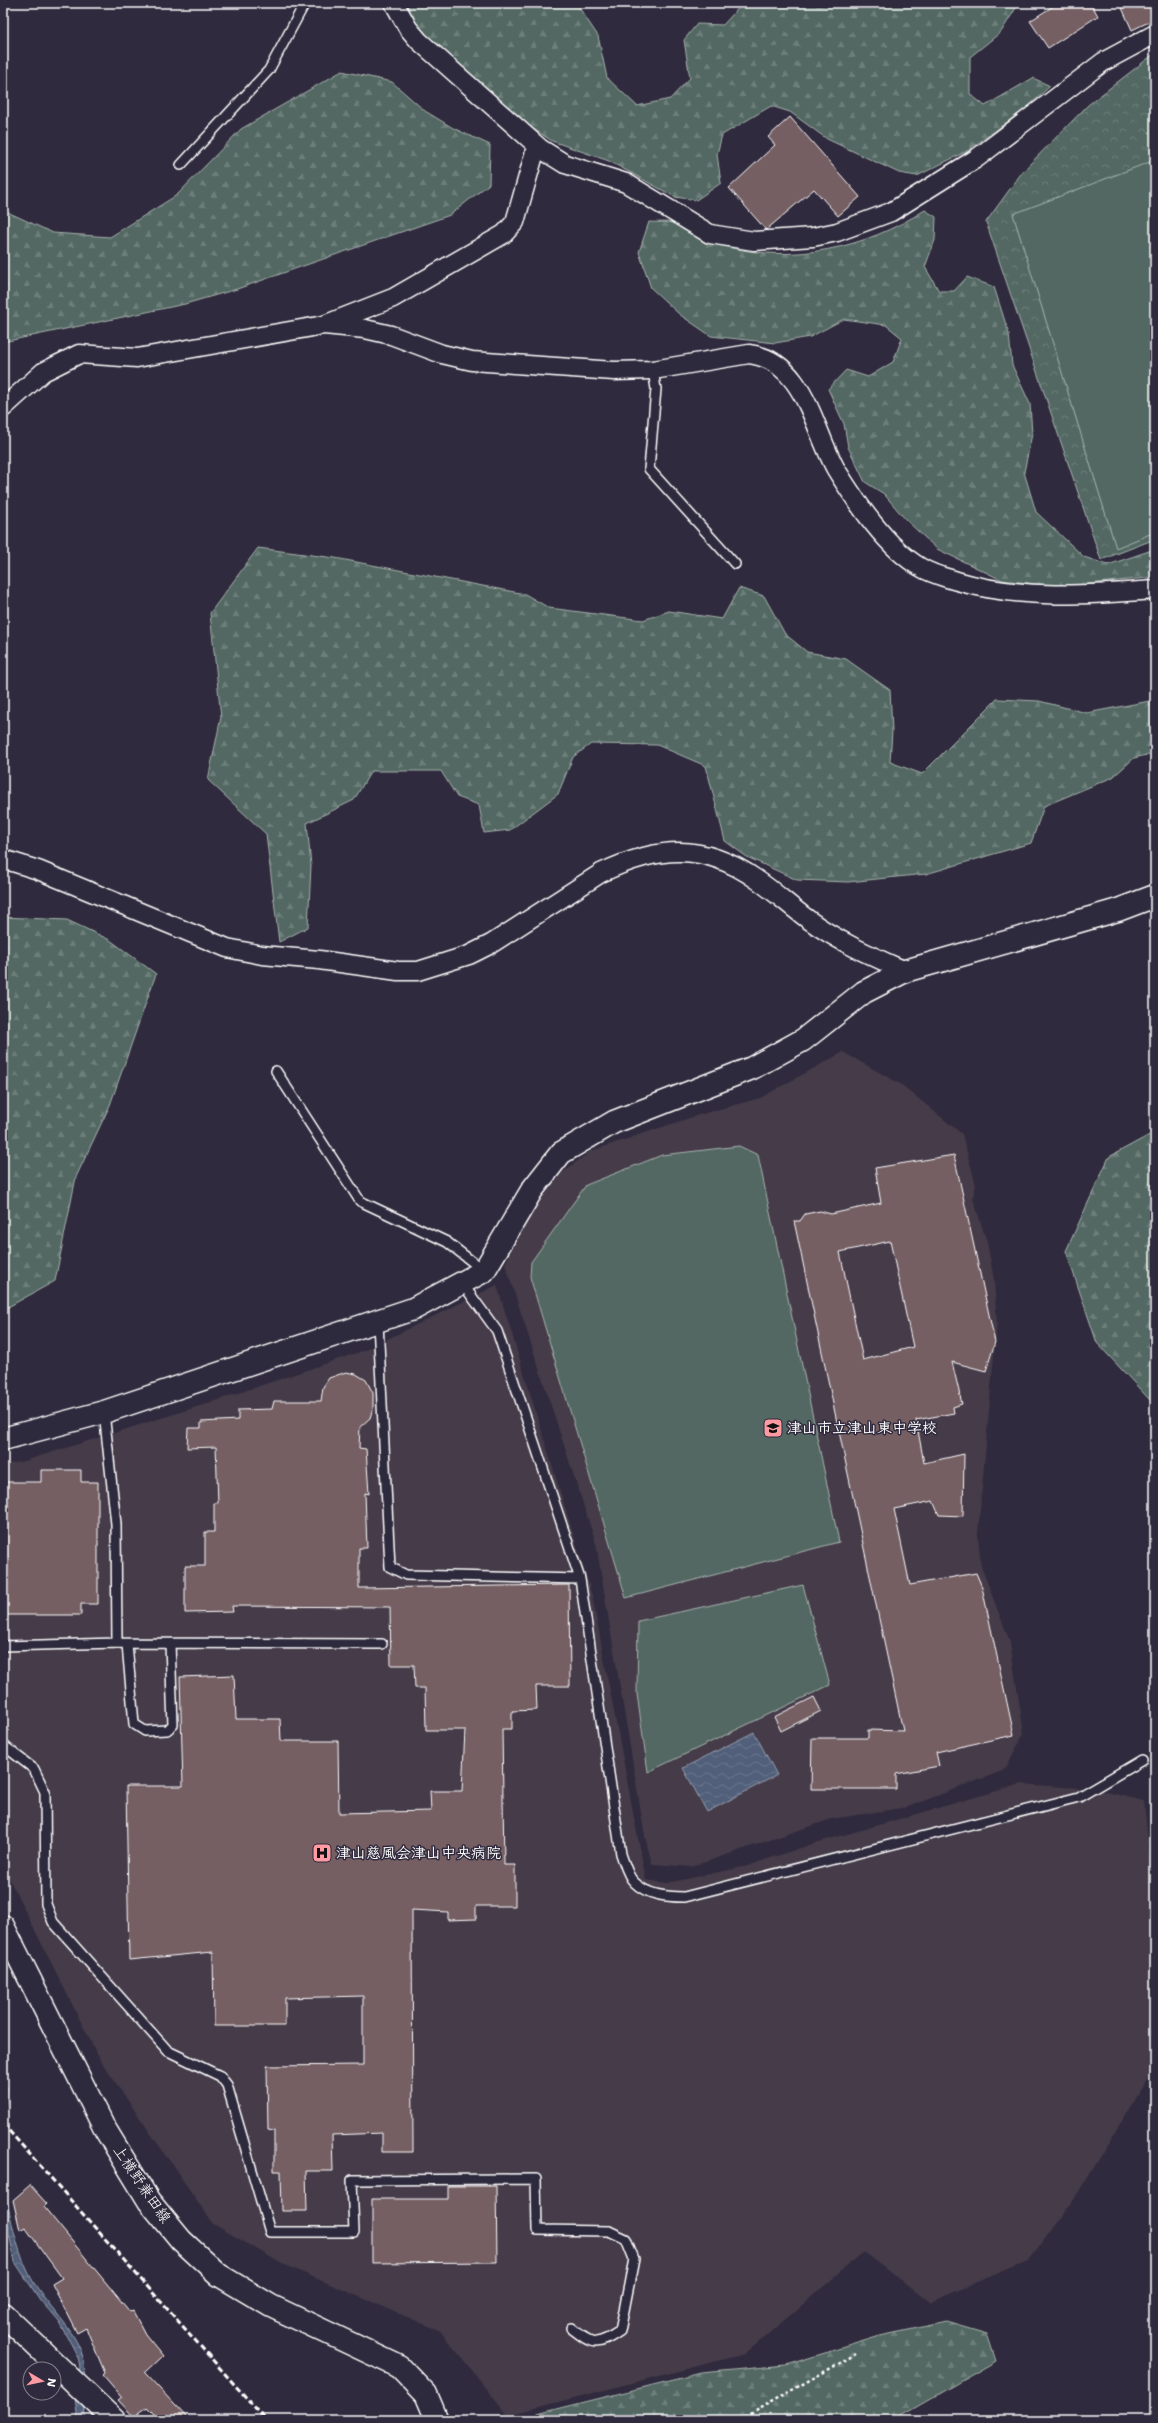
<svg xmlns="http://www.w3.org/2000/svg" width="1158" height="2423" font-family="'Shantell Sans','Klee One',sans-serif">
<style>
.built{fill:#443a48}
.forest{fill:url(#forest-firs);stroke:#a9b4b0}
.park{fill:url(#park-crowns);stroke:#a9b4b0}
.pitch{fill:#536862;stroke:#a9b4b0}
.water{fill:url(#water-waves);stroke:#979faf}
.building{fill:#755e63;stroke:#fff;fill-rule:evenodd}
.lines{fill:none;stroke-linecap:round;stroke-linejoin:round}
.lane-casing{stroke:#fff;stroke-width:12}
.street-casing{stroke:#fff;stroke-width:21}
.secondary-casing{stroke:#fff;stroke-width:25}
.path{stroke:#fff;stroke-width:2.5;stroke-dasharray:3 3;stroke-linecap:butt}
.lane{stroke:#2f2a3d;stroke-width:9}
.street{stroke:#2f2a3d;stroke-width:18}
.secondary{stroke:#2f2a3d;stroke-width:22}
.rail{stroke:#fff;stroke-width:3;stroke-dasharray:6 3;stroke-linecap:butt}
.labels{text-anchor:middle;stroke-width:3;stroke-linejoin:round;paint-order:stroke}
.poi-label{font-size:15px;font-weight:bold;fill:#fff;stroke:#2f2a3d;text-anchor:start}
.street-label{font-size:15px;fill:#fff;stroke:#2f2a3d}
</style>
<defs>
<pattern id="forest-firs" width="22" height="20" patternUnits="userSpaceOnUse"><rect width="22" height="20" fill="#536862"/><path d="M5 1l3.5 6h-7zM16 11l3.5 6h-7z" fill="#6d7f7a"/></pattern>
<pattern id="park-crowns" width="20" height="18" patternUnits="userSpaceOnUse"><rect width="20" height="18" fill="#536862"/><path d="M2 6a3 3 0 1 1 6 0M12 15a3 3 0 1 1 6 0" fill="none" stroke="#6d7f7a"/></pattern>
<pattern id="water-waves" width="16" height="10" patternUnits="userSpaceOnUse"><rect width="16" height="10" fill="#515f7a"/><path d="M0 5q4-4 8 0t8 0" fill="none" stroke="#6b778e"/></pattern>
</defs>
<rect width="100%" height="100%" fill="#2f2a3d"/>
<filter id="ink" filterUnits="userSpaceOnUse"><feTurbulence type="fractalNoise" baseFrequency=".025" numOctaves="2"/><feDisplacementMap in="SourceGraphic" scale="8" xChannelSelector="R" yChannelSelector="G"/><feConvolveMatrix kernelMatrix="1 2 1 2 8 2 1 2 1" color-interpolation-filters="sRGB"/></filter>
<g filter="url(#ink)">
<!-- built -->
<path class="built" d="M843,1052L902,1085L962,1134L976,1185L973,1198L987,1242L994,1279L997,1322L978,1534L981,1566L1010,1642L1024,1733L1005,1770L908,1807L832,1819L691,1867L652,1864L645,1837L596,1544L505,1264L529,1214L560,1174L591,1151L698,1115L760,1098Z
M497,1285L592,1595L646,1880L667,1883L747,1866L812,1844L1021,1784L1095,1789L1144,1801L1155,1911V2067L1081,2189L1028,2261L929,2302L864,2252L745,2354L508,2415L440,2331L282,2264L213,2224L100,2060L8,1877L3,1863V1465L24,1461L209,1403L365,1350Z"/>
<!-- forest -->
<path class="forest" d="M402,3H576L598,36L607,78L637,106L670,99L690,78L684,40L697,24L723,25L743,3H1019L1001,32L970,57V94L985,106L1033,78L1050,86L1028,107L967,151L917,176L899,173L827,139L790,112L771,106L722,135L717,154L721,183L696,200L675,197L609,161L552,141L509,113L417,29Z
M342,71L392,82L425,111L453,128L490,145L489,184L450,215L237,289L185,304L3,342V210L53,233L110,237L177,195L241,129Z
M925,210L936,217L935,240L925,267L939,291H954L967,277L994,287L1009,334L1012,365L1030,404L1032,434L1024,472L1036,512L1084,557L1108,565L1155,549V577L1061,587L1002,580L937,549L906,520L884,494L865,482L848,447L844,424L828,389L846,370L868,377L893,362L902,338L886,325L844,319L810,337L775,343L711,336L679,314L651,288L639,252L649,222C656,223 666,221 673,223C690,228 705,242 723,246C794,264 864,249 925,210Z
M258,548L335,558L525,594L549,608L643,620L669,611L722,619L739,588L764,596L785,634L807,652L846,659L890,690L892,731L890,762L922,774L997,699L1039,701L1087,713L1155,700V753L1134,758L1113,777L1044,806L1031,843L926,874L848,882L797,880L747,857L725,841L706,766L657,745L591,744L573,757L558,794L510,830L484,833L479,805L457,797L441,771H371L354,800L307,823L311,866L308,927L279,942L266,834L208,780L221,717L210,613Z
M3,917L67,920L110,940L156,974L110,1105L76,1177L55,1281L8,1307L3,1297Z
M1155,1132V1399H1149L1097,1343L1066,1251L1109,1157Z
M946,2322L987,2334L996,2361L893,2420H513L701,2373L786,2365L880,2336Z"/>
<!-- park -->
<path class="park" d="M1155,53V539L1101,560L986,222L1023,171L1088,105Z"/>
<!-- pitch -->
<path class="pitch" d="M1155,160V532L1116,548L1013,214Z
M739,1146L758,1155L839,1542L626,1598L530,1277L531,1262L586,1185L662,1155Z
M803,1585L830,1685L648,1772L637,1694L638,1621Z"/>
<!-- water -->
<path class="water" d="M754,1732L777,1775L707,1812L683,1768Z
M3,2081L7,2088L5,2117L3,2112Z
M3,2183C11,2217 17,2259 38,2289C53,2311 70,2325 81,2351C88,2368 82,2384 83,2402C83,2408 85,2414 86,2420H78L74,2392L80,2367L78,2357L60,2323L40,2300L15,2262L3,2206Z"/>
<!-- building -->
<path class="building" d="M1058,3H1091L1098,16L1048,48L1030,21Z
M1133,3H1155V19L1132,30L1122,8Z
M790,117L860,197L838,216L814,189L766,230L729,188L775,145L768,137Z
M954,1155L995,1342L986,1371L952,1362L962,1404L953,1407L954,1413L916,1420L924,1463L964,1454L963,1516L939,1515L933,1501L894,1509L910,1585L976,1573L982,1587L1014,1735L936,1752L939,1766L896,1774V1789H811L812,1738H868V1730L903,1731L794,1221H800L805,1214L820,1211L831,1214L881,1203L875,1168ZM890,1241L913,1347L863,1360L840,1252Z
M346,1372L356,1374L366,1380L373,1393V1408L370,1418L360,1427L359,1448L366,1449L369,1494L365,1493L367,1548H359V1588L569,1585L570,1686H536L537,1710L512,1711V1729H502L504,1865H515V1906H476V1919L448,1920V1912L412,1910L413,2152H382V2133L332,2135L333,2171H306L307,2211H282L281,2171H274V2131L268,2130L267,2066L363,2065V1996L285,1998V2026H214L213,1952L129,1960L126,1786H183L180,1677L234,1675L236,1719H280L281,1741H338L339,1813L431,1811L430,1791H462L465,1730H426L425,1688H415L414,1665H391L390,1607L232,1606L233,1612L185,1613V1566H205V1532H214V1503H218L216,1447L187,1448L188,1428H201V1422L238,1420V1410L272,1409L274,1401H321L323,1387L329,1378Z
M41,1470H81V1482H98V1604H81V1615H3V1482H41Z
M814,1697L821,1711L781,1731L774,1717Z
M30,2185L47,2204L44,2207L130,2312L133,2311L145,2334L163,2356L145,2373L189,2420H160L147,2407L134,2417L118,2400L122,2397L103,2375L105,2373L86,2328L77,2333L52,2284L62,2278L25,2227L20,2230L13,2200Z
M448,2186H496L497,2262L372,2263V2199H448Z"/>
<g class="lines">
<defs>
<path id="lane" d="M181,165L269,70L305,3
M653,370L656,389L649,469L735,564
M276,1071L360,1201L447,1242L484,1271
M462,1283L497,1331L580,1579L621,1854C624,1862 628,1877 634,1882C647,1895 666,1897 684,1897L1079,1797L1142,1760
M378,1322L390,1567L406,1575L580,1579
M104,1412L116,1524L117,1643
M127,1644L134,1724L145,1731L167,1730L173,1725L170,1644
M3,1646L117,1643L382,1644
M3,1745L34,1769L45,1792L46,1904L53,1922L168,2051L220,2076L227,2085L270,2232H354L352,2180L536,2179L537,2230L609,2231L626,2239L634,2259L620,2331C596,2347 593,2345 571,2328"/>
<path id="street" d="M394,3L408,28L419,41L541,149L565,164L626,183L710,234L754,241L813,237L837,232L891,212L977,158L1103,62L1155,34
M324,325L365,329L391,335L442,354L472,361L614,371L653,370L749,354C805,360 814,432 837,471C857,503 887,548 920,567C931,574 944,577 957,581C1021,600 1089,595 1155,590
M3,408L43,372L79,354L137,358L324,325L393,298L504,234L515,222L534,155L541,149
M3,859L38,870L227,948L262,955L319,960L398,971H418L469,955L491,944L601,873C658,846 703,842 756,879C774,891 791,907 809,920C839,942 872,956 905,971"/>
<path id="secondary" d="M3,1439L104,1412L413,1309L484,1271L532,1190L561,1153L614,1122L752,1068L803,1040L864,992L905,971L1118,910L1155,896
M3,1926L105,2129L149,2201L181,2240L219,2275L271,2306L400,2367L426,2394L437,2420
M3,2314L114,2420"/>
</defs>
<!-- lane casing -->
<use href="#lane" class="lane-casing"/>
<!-- street casing -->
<use href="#street" class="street-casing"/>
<!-- secondary casing -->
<use href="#secondary" class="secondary-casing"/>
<!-- path -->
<path class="path" d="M739,2420L856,2354"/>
<!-- lane -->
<use href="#lane" class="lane"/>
<!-- street -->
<use href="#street" class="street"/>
<!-- secondary -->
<use href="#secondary" class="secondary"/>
<!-- rail -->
<path class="rail" d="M3,2124L266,2420"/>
</g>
</g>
<!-- icons -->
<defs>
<symbol id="school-square" viewBox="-11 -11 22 22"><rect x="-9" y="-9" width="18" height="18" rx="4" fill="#ff9aa2" stroke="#2f2a3d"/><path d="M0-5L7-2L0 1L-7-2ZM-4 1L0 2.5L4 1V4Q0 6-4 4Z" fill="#111"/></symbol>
<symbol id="hospital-square" viewBox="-11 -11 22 22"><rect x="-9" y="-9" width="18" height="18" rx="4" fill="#ff9aa2" stroke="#2f2a3d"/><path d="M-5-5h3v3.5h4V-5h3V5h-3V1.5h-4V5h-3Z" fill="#111"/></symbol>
</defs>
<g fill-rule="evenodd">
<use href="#school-square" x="762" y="1417" width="22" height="22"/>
<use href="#hospital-square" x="311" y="1842" width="22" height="22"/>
</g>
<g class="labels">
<!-- poi labels -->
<g class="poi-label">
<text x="787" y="1433">津山市立津山東中学校</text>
<text x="336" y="1858">津山慈風会津山中央病院</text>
</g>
<!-- street labels -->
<g class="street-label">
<text transform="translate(142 2184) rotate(56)" y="5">上横野兼田線</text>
</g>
</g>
<!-- margin -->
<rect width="1158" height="2423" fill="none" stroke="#2f2a3d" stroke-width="16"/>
<rect x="8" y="8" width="1142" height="2407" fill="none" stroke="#fff" stroke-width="1.5" filter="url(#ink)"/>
<!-- north arrow -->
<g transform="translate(42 2381) rotate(99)"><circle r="19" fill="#2f2a3d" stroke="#827f8b"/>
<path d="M0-3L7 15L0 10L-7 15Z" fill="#ff9aa2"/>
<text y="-6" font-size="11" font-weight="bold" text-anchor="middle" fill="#ffffff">N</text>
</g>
</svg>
